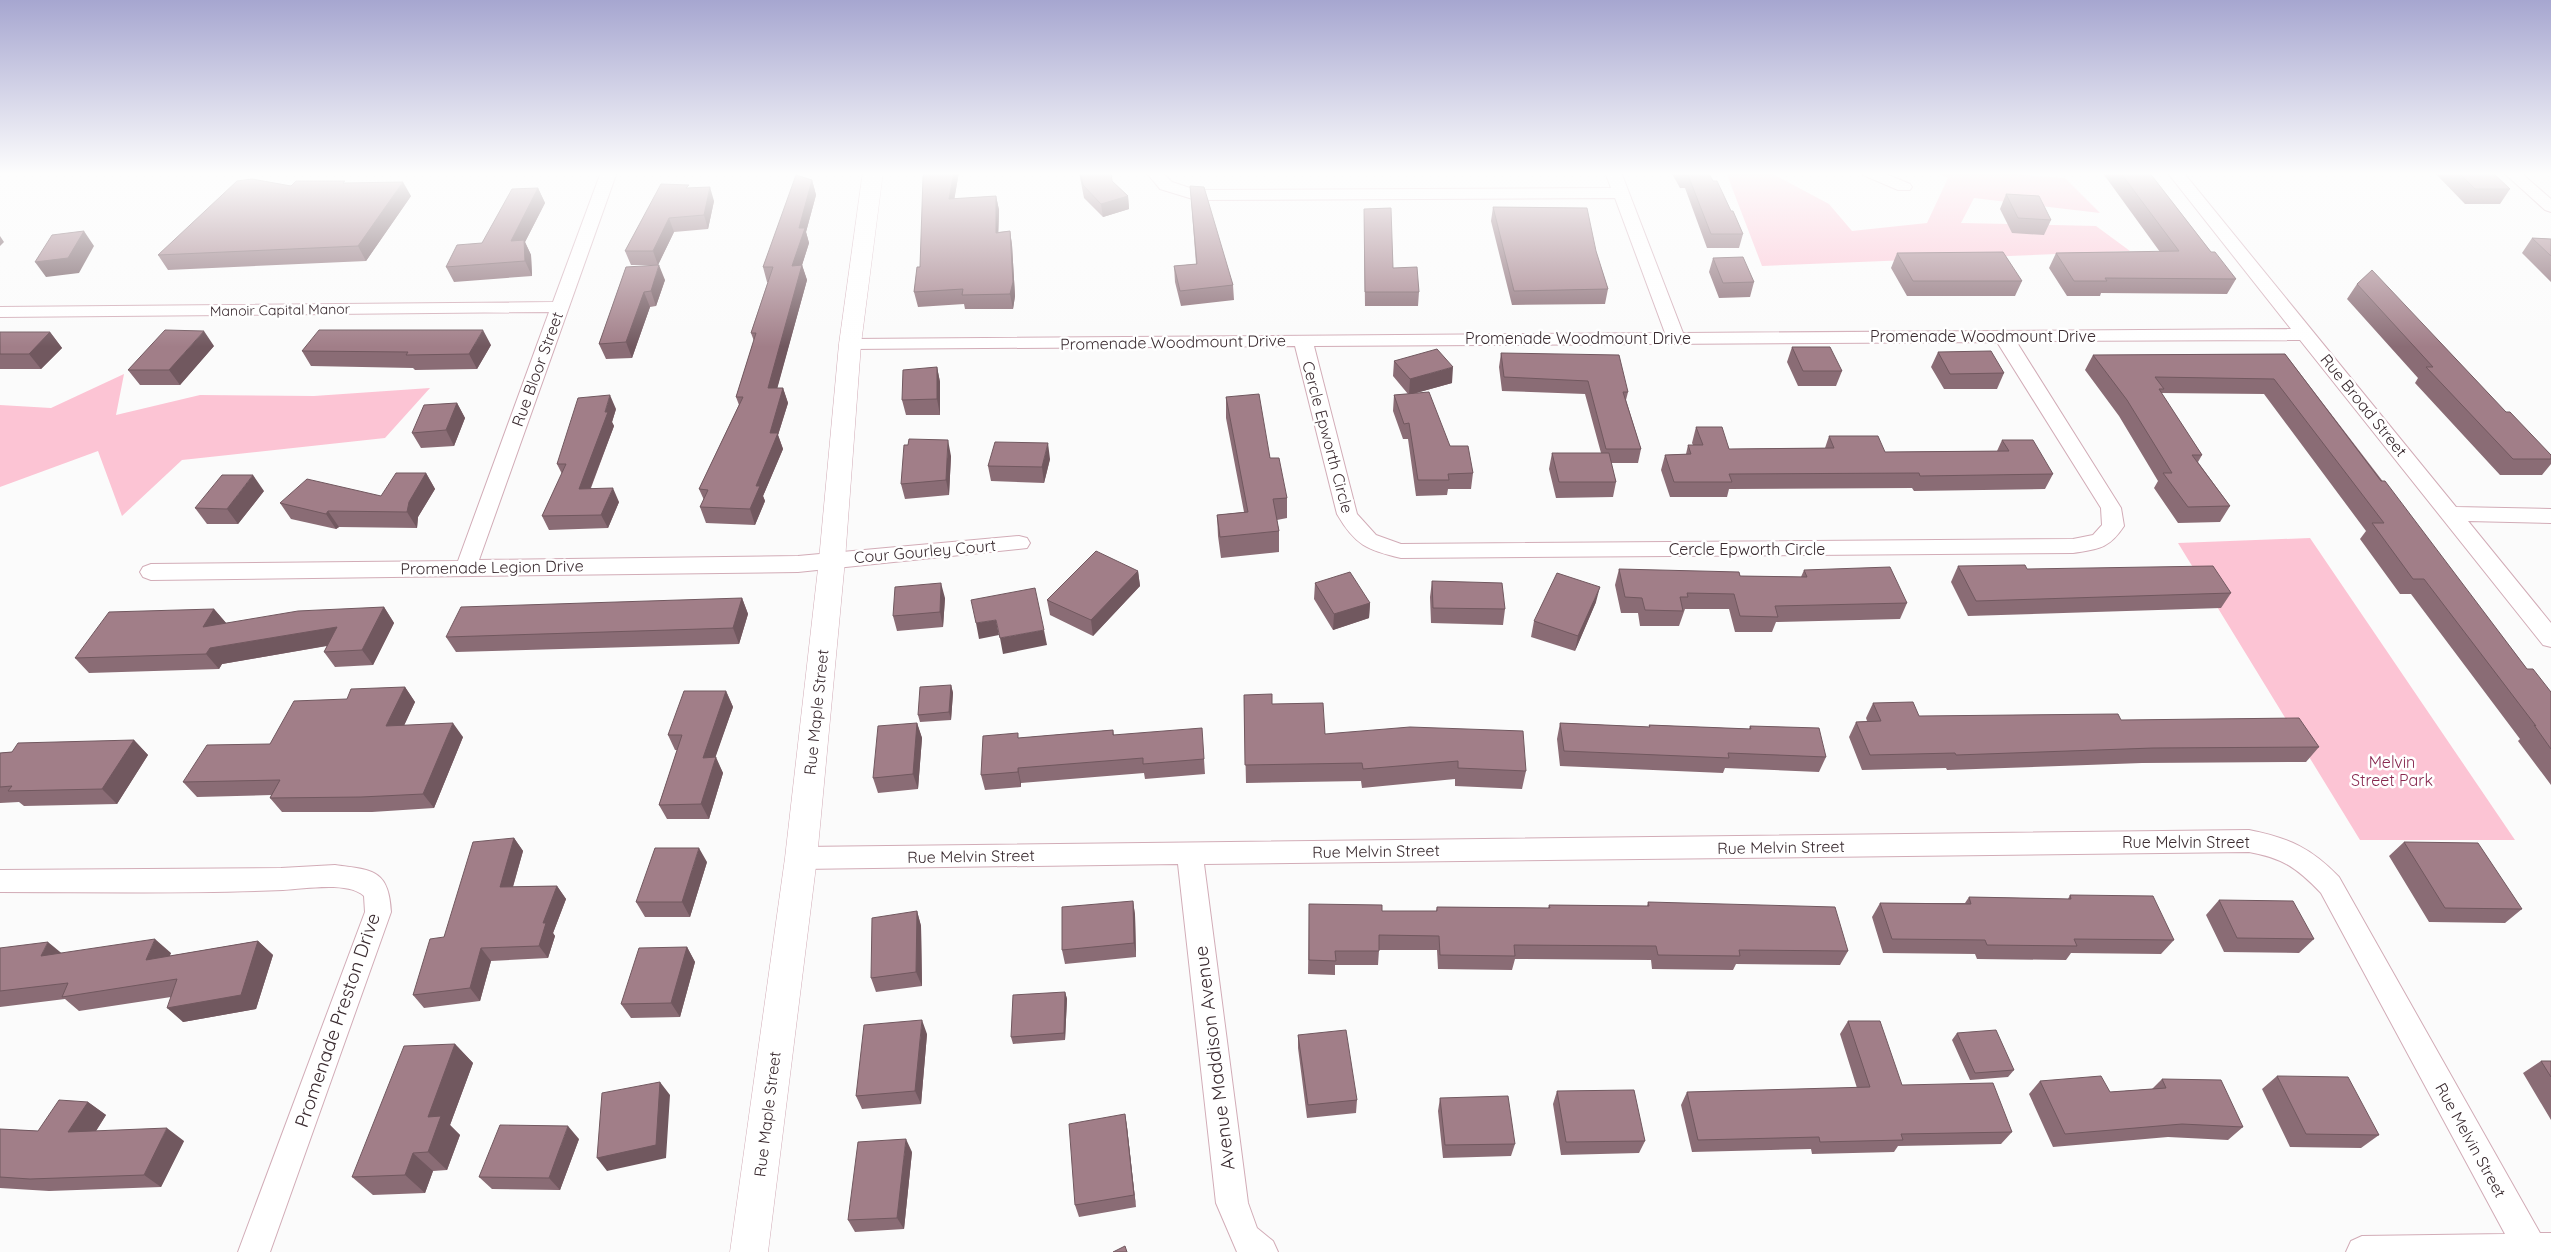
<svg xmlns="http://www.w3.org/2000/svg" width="2551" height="1252" font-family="Quicksand,sans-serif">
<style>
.green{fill:#fcc4d4}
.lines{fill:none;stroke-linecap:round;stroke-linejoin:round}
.minor-casing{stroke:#d2acb7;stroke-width:2}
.tertiary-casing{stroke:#d2acb7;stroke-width:1}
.minor{fill:#fff;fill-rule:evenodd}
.tertiary{fill:#fff;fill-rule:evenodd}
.wall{fill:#8a6c75}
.shaded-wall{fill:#71585f}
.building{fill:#a17e88;stroke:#71585f}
.labels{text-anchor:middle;stroke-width:5;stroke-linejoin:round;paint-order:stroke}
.far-street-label{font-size:14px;fill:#3a2b30;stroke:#fff}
.street-label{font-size:16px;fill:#3a2b30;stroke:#fff}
.park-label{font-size:16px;fill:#882950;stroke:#fff}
.near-street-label{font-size:19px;fill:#3a2b30;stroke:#fff}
</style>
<rect width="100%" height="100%" fill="#fbfbfb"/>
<!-- green -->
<path class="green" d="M1726,172H1769L1829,204L1852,231L1927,223L1948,178L1934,172H1988L2065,178L2100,213L1974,198L1961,223L2096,226L2130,251L1762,266Z
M124,374L116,415L200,395L314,396L430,388L385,438L182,460L122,516L98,451L0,487V405L51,408Z
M2310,538L2515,840H2360L2178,543Z"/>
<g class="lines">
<defs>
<path id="minor" d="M601,172H617L479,560L798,556L1019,536L1027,538L1030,543L1027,548L798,572L151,580L143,577L140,572L143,567L151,564L458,561L549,312L0,317V307L553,302Z
M1146,172H1162L1172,182L1196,190L1611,188L1605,172H1621L1683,333L2291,329L2167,172H2183L2456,507L2551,509V523L2468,521L2551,623V647L2543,645L2300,340L2016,341L2121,508L2124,526C2109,549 2098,549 2073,553L1401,558C1367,550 1355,545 1337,514L1295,346L850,349L844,348L841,344L844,340L850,339L1665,333L1615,198L1196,200L1160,189ZM1997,342L2101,508L2102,525L2093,535L2073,539L1401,544L1376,535L1357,514L1314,346Z
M1861,172H1881L1910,184L1912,187L1910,190H1898L1863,175Z
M2503,172H2520L2551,199V212L2545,210Z
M2249,830C2289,838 2311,848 2339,877L2540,1233H2551V1252H2346L2351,1241L2362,1236L2505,1234L2321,893C2297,868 2283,858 2249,852L1204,864L1248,1203L1257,1228L1273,1241L1278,1252H1237L1216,1203L1178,864L801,869L792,866L788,858L792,850L801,847Z
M335,865C372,870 389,869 391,912L270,1252H238L365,912L364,896C348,881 304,889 283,890C189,894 94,892 0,892V870L281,868Z"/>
<path id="tertiary" d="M863,172H883L861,344L845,560L817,858L768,1252H730L785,858L819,560L839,344Z"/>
</defs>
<!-- minor casing -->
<use href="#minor" class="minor-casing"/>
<!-- tertiary casing -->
<use href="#tertiary" class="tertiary-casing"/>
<!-- minor -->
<use href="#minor" class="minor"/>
<!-- tertiary -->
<use href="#tertiary" class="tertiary"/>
</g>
<!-- wall -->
<path class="wall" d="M959,172L954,199L996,196L999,210L998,232L1010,231L1012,245L1015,296L1013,309H965L964,304L918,307L914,292L920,267Z
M1079,172H1111L1112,181L1128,196L1129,209L1103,217L1084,198Z
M1671,172H1708L1743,234L1739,248H1707L1685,188H1680Z
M2102,172H2149L2211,252L2236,279L2227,294L2101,293L2100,296H2067L2049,268L2056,253L2160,252Z
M2434,172H2492L2510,189L2500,204H2465Z
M812,180L816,195L806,232L809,243L802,265L807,280L777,388H783L788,403L778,435L783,449L763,496L765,501L755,525L706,523L700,507L704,500L699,489L739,405L736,397L754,341L751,333L768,282H767L763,267Z
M346,183L411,196L366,261L168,270L158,255L291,186Z
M1190,186L1233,285L1234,300L1181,306L1175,282L1174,266L1196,264Z
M538,188L545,203L525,242L531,255L532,276L454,282L446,267L482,243Z
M690,188L714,201L708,229L674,232L658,265H631L625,251Z
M2006,194L2051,220L2044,235L2012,233L2000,209Z
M1493,207L1596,251L1608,289L1605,304L1512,305L1491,221Z
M1364,209L1393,268L1419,292L1418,306H1365L1364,222Z
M2532,238L2551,239V282L2522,253Z
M1897,253L2022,281L2015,296H1907L1891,268Z
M1713,258L1754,282L1750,297L1719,298L1709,272Z
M626,267L665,280L656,306L650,307L632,358L606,359L599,344Z
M2357,284L2506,412L2551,455V464L2542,475H2500L2415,383L2418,378L2347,299Z
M0,332H50L62,348L41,369H0Z
M491,345L477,369L415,370L413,368L311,366L302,351Z
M214,346L180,385H140L128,370Z
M1792,347L1842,371L1836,386H1798L1787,362Z
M1938,352L2004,373L1997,389H1944L1931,367Z
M1501,353L1628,392L1626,400L1641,449L1638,463H1611L1616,482L1613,497L1556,498L1549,469L1552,453H1601L1585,394L1502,391L1499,367Z
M2285,354L2527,669L2551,692V785L2518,741L2520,739L2411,594H2400L2360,539L2366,531L2264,394L2161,393L2202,455L2198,462L2230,506L2220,522L2178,523L2154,488L2158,481L2119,416L2085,370L2093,355Z
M1394,361L1452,383L1412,394L1450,446L1473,473L1471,489H1448L1447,495L1416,496L1408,439H1403L1393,411L1394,395L1408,394L1393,376Z
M937,367L940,382V415H906L902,400Z
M1226,397L1270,458L1287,498V518L1277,520L1279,531V552L1221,558L1218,536L1217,515L1244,512L1226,418Z
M457,403L465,418L454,446L421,448L412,433Z
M616,409L612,422L614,426L591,488L619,502L608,528L549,530L542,516L562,474L557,464Z
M1696,427L1729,449L1825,448L1829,436L1885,452L1997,451L2002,440L2053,474L2045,489L1914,491L1912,488L1729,489L1727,497H1670L1661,470L1665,455L1686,454L1688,445H1693L1692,443Z
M951,456L949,495L905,499L901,484Z
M1050,459L1044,483L991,481L988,466Z
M426,473L435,489L418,517L417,528L339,527L336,529L291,519L280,503L381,496Z
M264,491L238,524H207L195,508Z
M1958,566L2231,593L2221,608L1968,616L1951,582Z
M1619,569L1740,576L1801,577L1804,570L1907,603L1900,619L1776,622L1772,632H1735L1729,609H1685L1679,626H1640L1638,613H1621L1615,585Z
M1138,571L1140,586L1093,636L1050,615L1047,600Z
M1432,581L1505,609L1503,625L1431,623L1430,597Z
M1315,583L1370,603L1369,618L1333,630L1314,599Z
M742,598L748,614L739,644L456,652L446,637Z
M945,598L943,627L897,631L893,616Z
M1596,602L1575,651L1531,637L1534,621Z
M384,607L394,623L373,665L335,667L324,652L327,646L222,664L219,669L89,673L75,658L214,609L226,623Z
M951,685L953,693L951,720L920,722L918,715Z
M405,687L415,702L404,725L463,737L434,808L372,812H282L270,798L271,795L197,797L183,782L270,744L347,699Z
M726,691L733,707L715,757L723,773L709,819H667L659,805L677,750H675L668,735Z
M1244,695L1272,704L1325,734L1526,771L1522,789L1455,786V779L1362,788L1361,781L1246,783Z
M1873,703L1919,716L2121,720L2319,747L2306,762L2142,763L1947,770L1946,768L1862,770L1849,737L1856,722L1867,721L1866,718Z
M917,723L922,738L918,789L878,793L873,778Z
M1560,723L1649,727V725L1749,729L1750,726L1826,757L1819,772L1725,768L1723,773L1560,766L1557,739Z
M1113,730L1114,735L1204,759L1205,774L1145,779L1144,773L1021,783V787L985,790L981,775L1019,738Z
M134,740L148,755L117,804L24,806L19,802L0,803V753Z
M514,838L523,851L513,887L557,886L566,899L553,933L555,936L548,958L491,961L480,1001L424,1008L413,995L444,937Z
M2404,842L2522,909L2505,923L2429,922L2389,856Z
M707,862L690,917H645L636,902Z
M2070,895L2174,940L2161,954L2071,953L2066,960L1977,959L1975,954L1883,953L1872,917L1880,903H1965L1969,897L2068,899Z
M2219,900L2314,939L2299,953L2224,952L2206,915Z
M1133,901L1135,915L1136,957L1065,964L1062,950Z
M1648,902L1848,951L1840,965L1736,964L1733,970L1652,969L1651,960L1515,959L1512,970L1438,969L1437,950H1379L1378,965H1335V975L1308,974L1309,904L1382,911H1436L1437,907L1548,908L1549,905L1647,906Z
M917,911L921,926L922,986L876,992L871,978Z
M258,941L273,955L256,1009L183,1022L171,997L79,1011L65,999L0,1007V948L60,953H171L169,956Z
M687,947L695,962L680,1017L631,1018L621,1004Z
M1065,992L1067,999L1065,1040L1013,1044L1011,1037Z
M1848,1021L1902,1085L2012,1132L2001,1144L1898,1146L1894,1152L1812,1154L1811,1149L1692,1152L1681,1105L1687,1092L1857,1088L1840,1034Z
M1957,1033L2014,1070L2008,1077L1970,1080L1952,1040Z
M927,1034L921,1104L862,1109L856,1096Z
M1298,1035L1357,1100L1356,1113L1307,1118L1298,1048Z
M455,1044L473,1063L450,1125L460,1135L447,1170L433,1171L425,1193L373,1195L352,1177Z
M2541,1061H2551V1120L2523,1073Z
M2277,1076L2379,1135L2361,1148L2290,1147L2262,1089Z
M2162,1079L2243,1127L2228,1140L2168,1137L2053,1147L2029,1094L2040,1081L2110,1092L2152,1089Z
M1557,1091L1645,1141L1639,1153L1561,1155L1553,1104Z
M1440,1098L1515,1144L1511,1156L1443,1158L1438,1111Z
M88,1102L106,1115L96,1131L184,1141L161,1187L49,1191L0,1188V1129L38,1131Z
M1125,1114L1127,1127L1136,1207L1079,1217L1075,1205Z
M579,1139L560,1190L492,1189L479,1177Z
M912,1152L904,1229L855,1232L848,1220Z"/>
<!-- shaded-wall -->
<path class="shaded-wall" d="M954,172H959L952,213L949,199Z
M812,180L816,195L806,232L809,243L797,281L792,266L799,228Z
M403,182L411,196L366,261L358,246Z
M710,187L714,201L708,229L704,215Z
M538,188L545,203L525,242L531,255L532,276L525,261L511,241Z
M996,196L999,210L998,247L996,233Z
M1128,196L1129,209L1103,217L1101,204Z
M669,218L674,232L658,265L653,251Z
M84,231L94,246L79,273L46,277L35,262Z
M1010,231L1012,245L1015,296L1013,309L1010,294Z
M0,236L4,242L0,246Z
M659,265L665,280L656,306L651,291Z
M802,265L807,280L773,404L768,388Z
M644,292L650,307L632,358L626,342Z
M483,330L491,345L477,369L469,354Z
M204,331L214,346L180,385L169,370Z
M50,332L62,348L41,369L29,354Z
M937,367L940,382V415L937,399Z
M1453,367L1452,383L1409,395L1410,379Z
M783,388L788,403L778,435L783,449L763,496L765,501L755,525L750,509L770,433Z
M610,395L616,409L612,422L614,426L585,502L579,489L605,412Z
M457,403L465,418L454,446L446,430Z
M948,440L951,456L949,495L946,480Z
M1048,443L1050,459L1044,483L1042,467Z
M426,473L435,489L418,517L417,528L407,512L409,502Z
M253,475L264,491L238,524L227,509Z
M613,488L619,502L608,528L601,515Z
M328,511L339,527L336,529L326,514Z
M1138,571L1140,586L1093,636L1091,620Z
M941,583L945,598L943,627L940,612Z
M1600,587L1596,602L1575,651L1578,636Z
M742,598L748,614L739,644L733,628Z
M1370,603L1369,618L1333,630L1334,614Z
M384,607L394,623L373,665L362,650Z
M214,609L227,624L203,627Z
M996,620L999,635L979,639L976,623Z
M337,627L348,642L222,664L219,669L206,654L210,648Z
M1044,630L1047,645L1003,654L1000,638Z
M951,685L953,693L951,720L949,712Z
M405,687L415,702L397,741L386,726Z
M726,691L733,707L710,773L703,758Z
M453,723L463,737L434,808L423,794Z
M917,723L922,738L918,789L913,774Z
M134,740L148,755L117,804L102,789Z
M716,757L723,773L709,819L701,804Z
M1018,768L1021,783V787L1018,772Z
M514,838L523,851L509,900L500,887Z
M699,848L707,862L690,917L682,902Z
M557,886L566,899L553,933L555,936L548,958L539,946L543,923Z
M1133,901L1135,915L1136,957L1134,943Z
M917,911L921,926L922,986L916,972Z
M155,939L171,953L163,974L146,960Z
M258,941L273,955L256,1009L183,1022L167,1008Z
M48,942L65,956H41Z
M687,947L695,962L680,1017L671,1003Z
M481,948L491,961L480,1001L470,988Z
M1065,992L1067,999L1065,1040L1064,1033Z
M922,1020L927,1034L921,1104L915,1091Z
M455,1044L473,1063L450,1125L460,1135L447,1170L428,1152V1117Z
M660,1082L670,1095L666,1158L607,1171L597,1158Z
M88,1102L106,1115L87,1145L68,1132Z
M1125,1114L1127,1127L1136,1207L1134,1195Z
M568,1126L579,1139L560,1190L549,1178Z
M167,1128L184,1141L161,1187L144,1175Z
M906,1139L912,1152L904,1229L897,1218Z
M413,1153L433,1171L425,1193L405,1175Z"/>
<!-- building -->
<path class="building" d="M924,172H954L949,199L996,196V233L1010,231L1013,282L1010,294L962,295L963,289L914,292L917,267H920L923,177Z
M1080,172H1111L1112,181L1128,196L1101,204L1083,185Z
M1681,172H1708L1713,181H1717L1731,211H1733L1743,234H1711L1688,175H1683Z
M2120,172H2149L2211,252H2215L2236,279L2105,278L2107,281H2074L2056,253L2179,251Z
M2458,172H2492L2510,189H2475Z
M796,175L812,180L799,228H805L792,266L802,265L768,388H783L770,433H778L756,486H760L750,509L700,507L708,490L699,489L743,397H736L756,333H751L773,267H763Z
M252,179L291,186L296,181H345L343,183L403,182L358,246L158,255L237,181Z
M661,184L689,185L686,188L710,187L704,215L669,218L653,251H625Z
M1190,186L1204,187L1233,285L1180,291L1174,266L1197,264Z
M538,188L511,241L524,240L525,261L446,267L457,245L482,243L512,189Z
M2006,194L2039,196L2051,220L2018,218Z
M1493,207L1587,208L1596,251L1608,289L1514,291Z
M1391,208L1393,268L1417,267L1419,292H1365L1364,209Z
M84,231L68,258L35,262L52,235Z
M2532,238L2551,239V256Z
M2003,252L2022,281H1913L1897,253Z
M1743,257L1754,282L1723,283L1713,258Z
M659,265L651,291L644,292L626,342L599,344L626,267Z
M2372,270L2506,412H2510L2551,455V459H2513L2426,367H2433L2357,284Z
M165,330L204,331L169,370H128Z
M319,330H483L469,354L406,355L408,352L302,351Z
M0,332H50L29,354H0Z
M1792,347H1830L1842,371H1803Z
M1437,349L1453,367L1410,379L1394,361Z
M1991,351L2004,373L1950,374L1938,352Z
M1501,353L1619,355L1628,392H1623L1641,449H1606L1588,381L1504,377Z
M2285,354L2381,481H2385L2527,669H2533L2551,692V749L2534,725L2536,726L2424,579H2413L2372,523H2384L2274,379L2155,377L2164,389H2159L2202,455H2192L2230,506L2188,507L2163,473H2172L2127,400L2093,355Z
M937,367V399L902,400L903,370Z
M1429,392L1450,446H1468L1473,473L1448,474L1449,480H1418L1409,423L1404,424L1394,395Z
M1259,394L1270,458H1279L1287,498L1273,499L1279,531L1220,537L1217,515L1248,512L1226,397Z
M610,395L605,412H608L579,489L613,488L601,515L542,516L566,464H557L578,398Z
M457,403L446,430L412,433L424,405Z
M1696,427H1722L1729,449L1834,448L1829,436H1878L1885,452L2009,451L2002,440H2033L2053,474L1920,476L1919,473L1729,474L1732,482H1674L1665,455L1691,454L1688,445H1703Z
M909,439L948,440L946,480L901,484L904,445H908Z
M995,442L1048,443L1042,467L988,466Z
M1552,453H1609L1616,482H1559Z
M396,473H426L409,502L407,512L328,511L326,514L280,503L307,479L381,496Z
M222,475H253L227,509L195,508Z
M1096,551L1138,571L1091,620L1047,600Z
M2025,565L2027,569L2213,566L2231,593L1976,601L1958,566Z
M1890,567L1907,603L1775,606L1778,617L1740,616L1734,594L1687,593L1688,597H1680L1683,611L1645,610L1642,598L1625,597L1619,569L1739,572L1740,576L1807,577L1804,570Z
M1350,572L1370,603L1334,614L1315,583Z
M1557,573L1600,587L1578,636L1534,621Z
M1432,581L1502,583L1505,609L1433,608Z
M941,583L940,612L893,616L895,587Z
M1035,588L1044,630L1000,638L996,620L976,623L971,600Z
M742,598L733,628L446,637L461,607Z
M384,607L362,650L324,652L337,627L210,648L206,654L75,658L109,612L214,609L203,627L298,611Z
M951,685L949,712L918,715L920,687Z
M405,687L386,726L453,723L423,794L361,797L270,798L280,780L183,782L207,745L270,744L294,701L347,699L351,689Z
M684,691H726L703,758L716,757L701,804L659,805L682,735H668Z
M1272,694V704L1323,703L1325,734L1410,727L1523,731L1526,771L1458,768V761L1363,769L1362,763L1245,765L1244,695Z
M1913,702L1919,716L2118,714L2121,720L2299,718L2319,747L2153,748L1956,755L1955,753L1870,755L1856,722L1881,721L1873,703Z
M917,723L913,774L873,778L878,726Z
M1560,723L1650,727L1649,725L1751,729L1750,726L1819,728L1826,757L1728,753L1729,758L1564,751Z
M1202,728L1204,759L1143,764V758L1018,768V772L981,775L983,736L1018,733V738L1113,730V735Z
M134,740L102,789L8,791L12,786L0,787V753L12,752L18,743Z
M514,838L500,887L557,886L543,923H546L539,946L481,948L470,988L413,995L430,939L444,937L473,842Z
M2404,842L2478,843L2522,909L2445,908Z
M655,848H699L682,902H636Z
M2070,895L2153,896L2174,940L2074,939L2077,946L1987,945L1985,940L1892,939L1880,903L1971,904L1969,897L2071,899Z
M2219,900L2293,901L2314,939L2237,938Z
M1133,901L1134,943L1062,950V907Z
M1648,902L1835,907L1848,951L1739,950L1740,956L1658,955L1656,946L1514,945L1515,956L1440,955L1439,936L1379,935V951H1335L1336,961L1309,960V904L1382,905V911H1437V907L1550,908L1549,905L1649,906Z
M917,911L916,972L871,978L872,918Z
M155,939L146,960L258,941L241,995L167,1008L177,979L62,997L68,983L0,991V948L48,942L41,956Z
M687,947L671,1003L621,1004L639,948Z
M1065,992L1064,1033L1011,1037L1013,995Z
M922,1020L915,1091L856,1096L864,1025Z
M1848,1021H1880L1902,1085L1993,1083L2012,1132L1901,1134L1903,1140L1820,1142L1819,1137L1698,1140L1687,1092L1870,1087Z
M1346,1030L1357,1100L1308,1105L1298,1035Z
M1996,1030L2014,1070L1975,1073L1957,1033Z
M455,1044L428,1117L441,1116L428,1152L413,1153L405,1175L352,1177L404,1046Z
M2541,1061H2551V1077Z
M2101,1076L2110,1092L2166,1088L2162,1079L2221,1080L2243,1127L2182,1124L2065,1134L2040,1081Z
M2277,1076L2348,1077L2379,1135L2306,1134Z
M660,1082L656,1145L597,1158L602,1093Z
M1634,1090L1645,1141L1566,1142L1557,1091Z
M1508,1096L1515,1144L1445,1145L1440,1098Z
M59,1100L88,1102L68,1132L167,1128L144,1175L30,1179L0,1177V1129L38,1131Z
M1125,1114L1134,1195L1075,1205L1069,1124Z
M500,1125L568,1126L549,1178L479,1177Z
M906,1139L897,1218L848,1220L858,1142Z
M1125,1246L1127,1252H1113Z"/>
<!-- sky -->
<linearGradient id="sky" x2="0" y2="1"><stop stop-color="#a6a6d0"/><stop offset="0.5" stop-color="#fdfdfd"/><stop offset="1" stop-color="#fdfdfd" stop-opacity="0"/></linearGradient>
<rect width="2551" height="347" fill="url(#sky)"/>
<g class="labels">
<!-- far-street labels -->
<g class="far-street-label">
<text transform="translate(280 310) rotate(-1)" y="5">Manoir Capital Manor</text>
</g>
<!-- street labels -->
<g class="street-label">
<text x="1983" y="342">Promenade Woodmount Drive</text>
<text x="1578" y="344">Promenade Woodmount Drive</text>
<text transform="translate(1173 342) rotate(-1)" y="6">Promenade Woodmount Drive</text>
<text transform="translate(537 369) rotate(-70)" y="6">Rue Bloor Street</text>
<text transform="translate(2364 405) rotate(51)" y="6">Rue Broad Street</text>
<text transform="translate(1328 437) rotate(75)" y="6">Cercle Epworth Circle</text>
<text x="1747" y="555">Cercle Epworth Circle</text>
<text transform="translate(925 551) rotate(-5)" y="6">Cour Gourley Court</text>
<text transform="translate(492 567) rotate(-1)" y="6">Promenade Legion Drive</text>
<text transform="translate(816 712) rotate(-84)" y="6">Rue Maple Street</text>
<text x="2186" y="848">Rue Melvin Street</text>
<text transform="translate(1781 847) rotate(-1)" y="6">Rue Melvin Street</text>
<text transform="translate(1376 851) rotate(-1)" y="6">Rue Melvin Street</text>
<text transform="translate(971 856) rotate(-1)" y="6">Rue Melvin Street</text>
<text transform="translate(767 1114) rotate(-83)" y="6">Rue Maple Street</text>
<text transform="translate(2471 1140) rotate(61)" y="6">Rue Melvin Street</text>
</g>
<!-- park labels -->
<g class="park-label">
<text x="2392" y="768">Melvin<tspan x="2392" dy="18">Street Park</tspan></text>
</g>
<!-- near-street labels -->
<g class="near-street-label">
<text transform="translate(337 1020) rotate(-71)" y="7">Promenade Preston Drive</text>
<text transform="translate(1214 1058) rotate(-97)" y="7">Avenue Maddison Avenue</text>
</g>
</g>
</svg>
